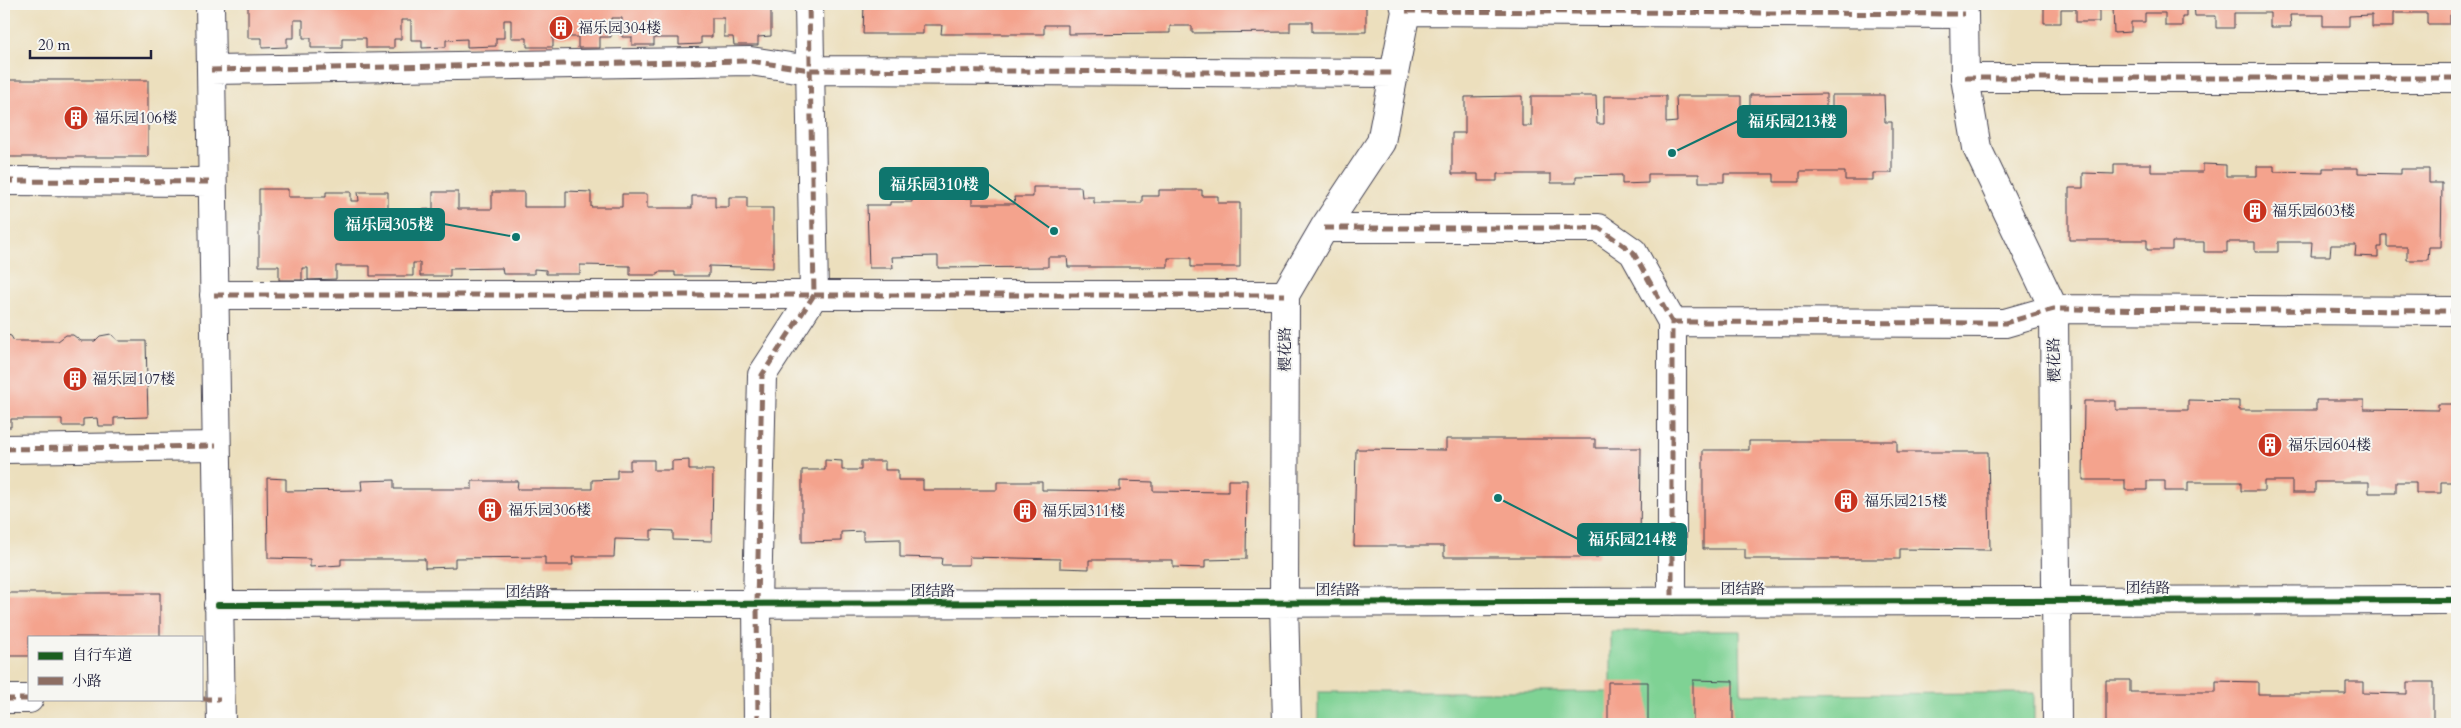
<svg xmlns="http://www.w3.org/2000/svg" width="2461" height="728" font-family="Cardo,'Noto Serif SC',serif">
<style>
.green{fill:#7fd294;stroke:#507a68}
.building{fill:#f4a38d}
.lines{fill:none;stroke-linecap:round;stroke-linejoin:round}
.street-casing{stroke:#403e4e;stroke-width:30}
.street{stroke:#fff;stroke-width:28}
.quiet{stroke:#8d6e63;stroke-width:5;stroke-dasharray:10 5;stroke-linecap:butt}
.cycleway-casing{stroke:#f6f6f2;stroke-width:9}
.cycleway{stroke:#1b5e20;stroke-width:6}
.labels{text-anchor:middle;stroke-width:4;stroke-linejoin:round;paint-order:stroke}
.poi-label{font-size:15px;fill:#22223b;stroke:#f6f6f2;text-anchor:start}
.street-label{font-size:15px;fill:#22223b;stroke:#f6f6f2}
.leader{fill:none;stroke:#0f766e;stroke-width:2}
.callout-dot{fill:#0f766e;stroke:#f6f6f2;stroke-width:2}
.callout{fill:#0f766e;stroke:#0f766e;stroke-width:2}
.callout-label{font-size:16px;text-anchor:middle;font-weight:bold;fill:#fff}
</style>
<rect width="100%" height="100%" fill="#f6f6f2"/>
<filter id="ink" filterUnits="userSpaceOnUse"><feTurbulence type="fractalNoise" baseFrequency=".02" numOctaves="2"/><feDisplacementMap in="SourceGraphic" scale="10" xChannelSelector="R" yChannelSelector="G"/><feConvolveMatrix kernelMatrix="1 2 1 2 8 2 1 2 1" color-interpolation-filters="sRGB"/></filter>
<filter id="wash" filterUnits="userSpaceOnUse"><feTurbulence type="fractalNoise" baseFrequency=".0096" numOctaves="4" result="noise"/><feDisplacementMap in="SourceGraphic" scale="20" xChannelSelector="R" yChannelSelector="G"/><feGaussianBlur stdDeviation="1.12" result="paint"/><feColorMatrix in="noise" values="0 0 0 0 0 0 0 0 0 0 0 0 0 0 0 0 0 1.4 0 .05"/><feComposite in="paint" operator="in"/></filter>
<g filter="url(#wash)">
<rect width="100%" height="100%" fill="#ecdfbd"/>
<!-- green -->
<path class="green" d="M1611,631H1740L1741,694L2034,693V724H1318V692H1611Z"/>
<g id="blocks">
<!-- building -->
<path class="building" d="M248,4H771V36L758,37V45H734L733,37H724V18H712V37H701V44L679,45V38H654V45H632V37H622V18H611V37H600V48H578V37H553V47H527V38H511V20H504V38H496V46L467,47V39L446,40V47L422,48V40H411V20H401V39H394V48H366V38H342V48H311V38H303V20H294V38H287V47L262,48V38H248Z
M864,4H1366V32H1312V22H1290V32L1192,33V26H1170V33L1068,34V25H1044V34H941L942,25H923V34H863Z
M2044,4H2186V17H2182V26H2165V13H2145V22H2131V32L2114,33L2113,7H2099V22H2076V9H2061V23H2044Z
M2194,4H2457V15H2450V24H2427V13H2393V27H2372V15L2349,16V26H2323V15H2290L2291,27H2270V13H2234V28H2216V16H2195Z
M4,80H148V157H4Z
M1826,94V122H1832V95H1884L1885,122H1892V173H1873V180H1845V172H1800V182H1774V174H1724V182H1699V174H1648V183L1622,184V175L1576,176V183H1551V174H1497V181H1478V174H1452V133H1465V97L1522,96V126H1531V96H1596L1597,124H1604V96H1666V123L1677,122L1676,96H1741V121H1750V95Z
M2114,164H2151V172H2203V164L2226,165V176H2257V166H2274V172L2323,173V168H2358V173L2401,174V169H2429V183H2442L2441,247H2429L2428,260H2407V247H2387V235H2382V247H2378V257L2355,256L2356,245H2331L2330,256H2311L2312,242H2278V252H2255V242H2227V252H2204V242H2172V250H2147V240H2069V188H2083V173L2114,174Z
M1033,187H1081L1082,197H1094V203H1142V196H1159V190H1202V196H1218V203H1240V267H1191V258H1168V267H1068L1067,257H1048V267L938,268V256L892,257L893,268H869L867,205H890V202H912V189L955,188V198H972V204H1015L1014,197H1033Z
M259,189H288V197H326V192H351V201H359L358,192H388V211L433,209V192H458V209H492V192H524V207H566V191L591,192V207H622V194H647V208H692V196H715V207H729V197H747V208H773V268L709,266V276H675V272H658V275H630V266L580,265V274H546V270L534,269V274H503L502,268L450,269V276H420V263H413V276H370V266H336V279L308,280V268H302V280H279V266H259Z
M4,334L11,336L14,341H58L66,335H73L81,341H95L100,336L111,334L119,341H146L148,417L114,418V426H98L97,418L83,419V426H62V419H11V427H4Z
M2188,400L2239,401V410H2316V400H2364V409L2438,410V404H2457V482H2441V493H2416V482H2396V493H2369V482H2315V493H2292V481H2264V491H2241V482H2188V491H2165V481H2147V490H2125V480H2083L2084,401H2116V410H2188Z
M1446,439H1595V448H1641L1640,548L1599,547L1598,557H1444V546H1354L1356,449L1446,450Z
M1749,441H1897V452H1988L1990,550L1900,549V559H1745V549H1703V450H1749Z
M630,460H654V470H672V461L689,460V470H713L712,541L673,540V531L651,530V540L615,539L614,557H572L573,565H545V557L455,558V567L425,568V559H341V565L310,567V559L268,558L267,478L286,479V491L362,490L361,481L394,480V489H472V481H518L517,489H592V480L617,479V470H630Z
M825,460L842,461V470H861V461H885V470H898V480H923V490H997V482H1042V490L1120,491V481L1153,482V491L1228,492V480H1247L1246,559L1205,560V568L1173,567V560H1089V569L1060,568V559L969,557V565H941L942,558L900,557V539L863,540V531L841,532V541L802,542V470H825Z
M4,593H160V637H29V656H4Z
M1693,680L1733,681V724H1693Z
M2106,680H2130V692H2216V681L2258,682V694H2346V682H2363V693L2407,694V682H2433V724H2106Z
M1608,682H1648V724H1608Z"/>
</g>
</g>
<g filter="url(#ink)">
<use href="#blocks" fill-opacity="0" stroke="#403e4e" stroke-width="1"/>
<g class="lines">
<defs>
<path id="street" d="M210,4L221,724
M1406,11L1964,14
M1964,14L1965,78L1977,148L2054,309L2057,724
M211,70L750,61L810,70L1394,73
M1965,78H2457
M4,181L212,182
M1324,228H1599L1633,252L1672,322V602
M214,295H1285
M1672,322L2005,323L2054,309L2457,311
M4,449L216,446
M218,605L2457,600
M4,699H29
M758,724L757,604L762,375L814,295L809,4
M1287,724L1284,602L1285,295L1324,228L1381,142L1406,11L1404,4"/>
</defs>
<!-- street casing -->
<use href="#street" class="street-casing"/>
<!-- street -->
<use href="#street" class="street"/>
<!-- quiet -->
<path class="quiet" d="M1406,11L1964,14
M211,70L750,61L810,70L1394,73
M1965,78H2457
M4,181L212,182
M1324,228H1599L1633,252L1672,322V602
M214,295H1285
M1672,322L2005,323L2054,309L2457,311
M4,449L216,446
M4,699H29
M201,699H220
M758,724L757,604L762,375L814,295L809,4"/>
<defs>
<path id="cycleway" d="M218,605L2457,600"/>
</defs>
<!-- cycleway casing -->
<use href="#cycleway" class="cycleway-casing"/>
<!-- cycleway -->
<use href="#cycleway" class="cycleway"/>
</g>
</g>
<!-- icons -->
<defs>
<symbol id="building-disc" viewBox="-11 -11 22 22"><circle r="9.5" fill="#c8321e" stroke="#f6f6f2"/><path d="M-4-6H4V6H1V3H-1V6H-4ZM-2.5-4.3h1.7v1.8h-1.7ZM.8-4.3h1.7v1.8H.8ZM-2.5-1h1.7V.8h-1.7ZM.8-1h1.7V.8H.8Z" fill="#fff"/></symbol>
</defs>
<g fill-rule="evenodd">
<use href="#building-disc" x="547" y="14" width="28" height="28"/>
<use href="#building-disc" x="62" y="104" width="28" height="28"/>
<use href="#building-disc" x="2241" y="197" width="28" height="28"/>
<use href="#building-disc" x="61" y="365" width="28" height="28"/>
<use href="#building-disc" x="2256" y="431" width="28" height="28"/>
<use href="#building-disc" x="1832" y="487" width="28" height="28"/>
<use href="#building-disc" x="476" y="496" width="28" height="28"/>
<use href="#building-disc" x="1011" y="497" width="28" height="28"/>
</g>
<g class="labels">
<!-- poi labels -->
<g class="poi-label">
<text x="578" y="33">福乐园304楼</text>
<text x="94" y="123">福乐园106楼</text>
<text x="2272" y="216">福乐园603楼</text>
<text x="92" y="384">福乐园107楼</text>
<text x="2288" y="450">福乐园604楼</text>
<text x="1864" y="506">福乐园215楼</text>
<text x="508" y="515">福乐园306楼</text>
<text x="1042" y="516">福乐园311楼</text>
</g>
<!-- street labels -->
<g class="street-label">
<text transform="translate(1285 349) rotate(-90)" y="5">樱花路</text>
<text transform="translate(2054 360) rotate(-91)" y="5">樱花路</text>
<text x="2148" y="593">团结路</text>
<text x="1743" y="594">团结路</text>
<text x="1338" y="595">团结路</text>
<text x="933" y="596">团结路</text>
<text x="528" y="597">团结路</text>
</g>
</g>
<!-- callouts -->
<path class="leader" d="M1672 153L1738 121M1054 231L988 184M516 237L444 224M1498 498L1578 539"/>
<g class="callout-dot">
<circle cx="1672" cy="153" r="5"/>
<circle cx="1054" cy="231" r="5"/>
<circle cx="516" cy="237" r="5"/>
<circle cx="1498" cy="498" r="5"/>
</g>
<g class="callout">
<rect x="1738" y="106" width="108" height="31" rx="5"/>
<rect x="880" y="168" width="108" height="31" rx="5"/>
<rect x="335" y="209" width="109" height="31" rx="5"/>
<rect x="1578" y="524" width="108" height="31" rx="5"/>
</g>
<g class="callout-label">
<text x="1792" y="127">福乐园213楼</text>
<text x="934" y="190">福乐园310楼</text>
<text x="389" y="230">福乐园305楼</text>
<text x="1632" y="545">福乐园214楼</text>
</g>
<!-- margin -->
<rect width="2461" height="728" fill="none" stroke="#f6f6f2" stroke-width="20"/>
<!-- legend -->
<rect x="28" y="636" width="175" height="65" fill="#f6f6f2" stroke="#a1a1a9"/>
<rect x="38" y="652" width="25" height="8" fill="#1b5e20" stroke="#a1a1a9"/>
<text x="72" y="660" font-size="15" fill="#22223b">自行车道</text>
<rect x="38" y="677" width="25" height="8" fill="#8d6e63" stroke="#a1a1a9"/>
<text x="72" y="686" font-size="15" fill="#22223b">小路</text>
<!-- scale -->
<path d="M30 50v8h121v-8" fill="none" stroke="#22223b" stroke-width="2.5"/>
<text x="38" y="50" font-size="15" fill="#22223b" stroke="#f6f6f2" stroke-width="4" paint-order="stroke">20 m</text>
</svg>
